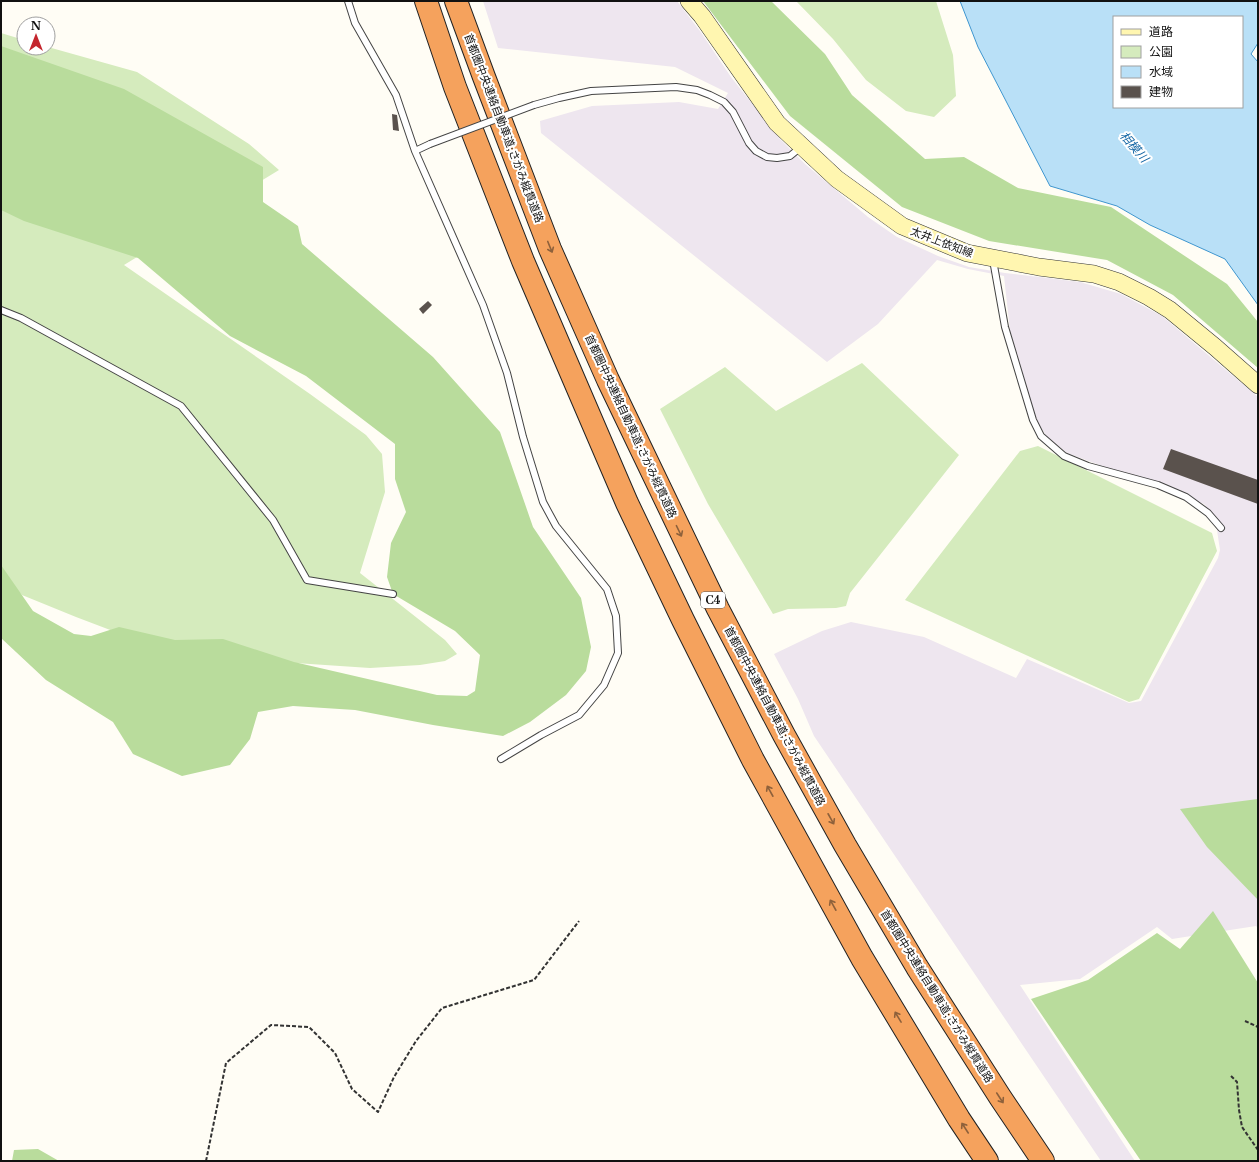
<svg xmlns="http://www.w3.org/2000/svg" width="1259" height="1162" font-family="'Libre Baskerville','Noto Sans JP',serif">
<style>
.industrial{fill:#eee6ef}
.green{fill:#d5ebbd}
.forest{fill:#b9dc9c}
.water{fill:#b9e0f7;stroke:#3f96cf;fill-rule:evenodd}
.building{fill:#5a524d}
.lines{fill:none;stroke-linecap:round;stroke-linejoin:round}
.service-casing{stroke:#444;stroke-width:8}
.secondary-casing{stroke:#333;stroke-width:18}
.motorway-casing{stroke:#222;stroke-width:24}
.path{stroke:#333;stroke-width:2;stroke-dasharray:4 2;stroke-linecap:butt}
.service{stroke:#fff;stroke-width:6}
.secondary{stroke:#fff6b0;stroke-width:17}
.motorway{stroke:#f5a25d;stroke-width:22}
.service-bridge-casing{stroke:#444;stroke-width:8;stroke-linecap:butt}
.service-bridge{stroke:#fff;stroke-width:6}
.oneway{stroke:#8e613b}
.labels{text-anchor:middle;stroke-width:4;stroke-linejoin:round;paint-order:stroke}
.shield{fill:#fff;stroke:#585858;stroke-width:1}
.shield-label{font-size:10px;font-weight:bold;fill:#111}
.street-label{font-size:11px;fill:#111;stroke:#fff}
.water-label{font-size:12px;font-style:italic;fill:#1768a6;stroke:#fff}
</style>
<rect width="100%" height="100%" fill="#fffdf5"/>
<!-- industrial -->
<path class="industrial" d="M483,1H677L700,31L731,77L780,139L805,164L868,217L897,237L938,256L969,267L1005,273L1080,282L1121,294L1162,316L1258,397V928L1256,926L1172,939L1157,927L1080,979L1020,985L1135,1161H1101L814,736L798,699L774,654L822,631L851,622L924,637L1016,678L1027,659L1129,703L1141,701L1218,558L1220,550L1215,517L1204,504L1067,453L1047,437L1036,420L1010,331L1004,276L968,269L937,260L878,324L827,362L541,133L540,121L592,106L679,102L718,109L728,93L675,67L498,48Z"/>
<!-- green -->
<path class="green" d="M796,1H936L953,55L956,96L934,117L906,111L866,80L833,39Z
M1,33L24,40V48H48V47L137,72L249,144L279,170L124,265L310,394L366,435L382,454L385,492L360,573L445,640L457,654L445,661L420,665L370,668L252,660L155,647L76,617L22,595L1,573Z
M862,363L959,455L850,593L846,606L836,608L788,609L773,614L708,504L660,409L725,367L776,411Z
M1038,446L1212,533L1217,551L1139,699L1129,702L905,600L1020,451Z"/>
<!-- forest -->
<path class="forest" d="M703,1H771L825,54L852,95L925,159L964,157L1018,188L1111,207L1227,284L1258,322V368L1173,295L1107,260L989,241L902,207L790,116Z
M1,46L124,89L263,167V202L298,226L302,244L433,357L500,432L533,527L581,598L591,647L586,671L566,695L530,722L503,736L433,725L355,710L293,706L258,712L250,739L230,765L182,776L133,754L113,722L46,680L1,638V565L33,611L74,634L91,636L119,627L175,640L223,639L294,662L437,695L467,696L475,691L480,655L455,631L393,594L387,577L391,543L406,512L395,479V444L306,376L230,336L138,258L24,221L1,210Z
M1258,799V900L1207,847L1180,809Z
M1213,911L1258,983V1161H1141L1031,999L1088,980L1157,933L1180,949Z
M38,1149L59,1161H12L14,1150Z"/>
<!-- water -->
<path class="water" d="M960,1H1258V43L1251,54L1258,62V305L1225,259L1150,225L1117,206L1050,186L978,47ZM1114,17H1242V107H1114Z"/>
<!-- building -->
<path class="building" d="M392,114L397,115L399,131L393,130Z
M428,301L432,305L423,314L419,309Z
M1171,449L1258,480V504L1163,469Z"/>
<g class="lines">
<defs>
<path id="service" d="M348,1L355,23L396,95L415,151L483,305L507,373L523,437L543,502L556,526L607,589L616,616L618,653L604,685L579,715L541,735L501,759
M534,105L559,98L591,91L676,87L697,90L710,95L724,102L733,112L749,143L756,151L767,157L777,158L790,156L801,147
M415,151L430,144
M993,260L1005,327L1033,420L1041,436L1064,456L1088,466L1158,485L1186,497L1208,513L1221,528
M1,310L21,318L181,406L273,520L307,580L393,594"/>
<path id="secondary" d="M689,1L702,16L777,123L837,179L902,226L967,253L1039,267L1094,274L1119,282L1149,297L1170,310L1215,347L1258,385"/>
<path id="motorway" d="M426,1L455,87L523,261L627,503L683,620L753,760L862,958L959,1119L987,1161
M456,1L484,77L550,249L608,380L718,609L784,735L845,845L917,967L1000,1097L1043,1161"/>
</defs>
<!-- service casing -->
<use href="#service" class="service-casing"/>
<!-- secondary casing -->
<use href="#secondary" class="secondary-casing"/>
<!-- motorway casing -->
<use href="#motorway" class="motorway-casing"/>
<!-- path -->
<path class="path" d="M1245,1021L1258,1027
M1231,1076L1237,1082L1239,1110L1242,1127L1258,1150
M206,1161L226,1063L271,1025L309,1027L335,1053L352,1089L378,1112L394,1077L416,1041L442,1008L534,980L579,921"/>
<!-- service -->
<use href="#service" class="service"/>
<!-- secondary -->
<use href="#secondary" class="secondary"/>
<!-- motorway -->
<use href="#motorway" class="motorway"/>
<defs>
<path id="service-bridge" d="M430,144L534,105"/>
</defs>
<!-- service-bridge casing -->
<use href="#service-bridge" class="service-bridge-casing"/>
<!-- service-bridge -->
<use href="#service-bridge" class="service-bridge"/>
</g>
<!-- one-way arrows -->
<defs><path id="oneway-shaft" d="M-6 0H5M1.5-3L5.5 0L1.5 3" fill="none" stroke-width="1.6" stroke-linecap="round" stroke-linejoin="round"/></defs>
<g class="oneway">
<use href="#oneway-shaft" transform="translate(550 247) rotate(68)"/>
<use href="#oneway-shaft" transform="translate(679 531) rotate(64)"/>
<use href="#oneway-shaft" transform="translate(770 791) rotate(-119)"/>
<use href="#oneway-shaft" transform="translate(831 819) rotate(61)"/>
<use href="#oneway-shaft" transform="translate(833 905) rotate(-119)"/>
<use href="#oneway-shaft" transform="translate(898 1017) rotate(-121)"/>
<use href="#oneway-shaft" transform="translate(1000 1098) rotate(57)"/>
<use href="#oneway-shaft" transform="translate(965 1128) rotate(-123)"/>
</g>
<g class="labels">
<!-- shield labels -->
<rect class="shield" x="701" y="592" width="24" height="16" rx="3"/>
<g class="shield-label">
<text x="713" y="604">C4</text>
</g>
<!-- street labels -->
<g class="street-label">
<text transform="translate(504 128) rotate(69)" y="4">首都圏中央連絡自動車道;さがみ縦貫道路</text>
<text transform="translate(942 242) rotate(21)" y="4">太井上依知線</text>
<text transform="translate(631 426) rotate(65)" y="4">首都圏中央連絡自動車道;さがみ縦貫道路</text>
<text transform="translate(775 716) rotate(62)" y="4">首都圏中央連絡自動車道;さがみ縦貫道路</text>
<text transform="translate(937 996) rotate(58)" y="4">首都圏中央連絡自動車道;さがみ縦貫道路</text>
</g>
<!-- water labels -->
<g class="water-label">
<text transform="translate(1134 147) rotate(49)" y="4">相模川</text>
</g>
</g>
<!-- border -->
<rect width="1259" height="1162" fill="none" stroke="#111111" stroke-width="4"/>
<!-- legend -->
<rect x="1113" y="16" width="130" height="92" fill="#ffffff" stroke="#a0a0a0"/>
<rect x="1121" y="29" width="20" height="6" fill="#fff6b0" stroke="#a0a0a0"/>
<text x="1149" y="36" font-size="12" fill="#111111">道路</text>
<rect x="1121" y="46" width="20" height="12" fill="#d5ebbd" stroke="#a0a0a0"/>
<text x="1149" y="56" font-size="12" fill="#111111">公園</text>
<rect x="1121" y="66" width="20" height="12" fill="#b9e0f7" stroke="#a0a0a0"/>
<text x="1149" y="76" font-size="12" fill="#111111">水域</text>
<rect x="1121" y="86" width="20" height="12" fill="#5a524d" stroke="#a0a0a0"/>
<text x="1149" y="96" font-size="12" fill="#111111">建物</text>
<!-- north arrow -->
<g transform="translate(36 36)"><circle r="19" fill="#ffffff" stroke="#a0a0a0"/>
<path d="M0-3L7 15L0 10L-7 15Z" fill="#c4262e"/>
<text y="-6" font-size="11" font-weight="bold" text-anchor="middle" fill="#111111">N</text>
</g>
</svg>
